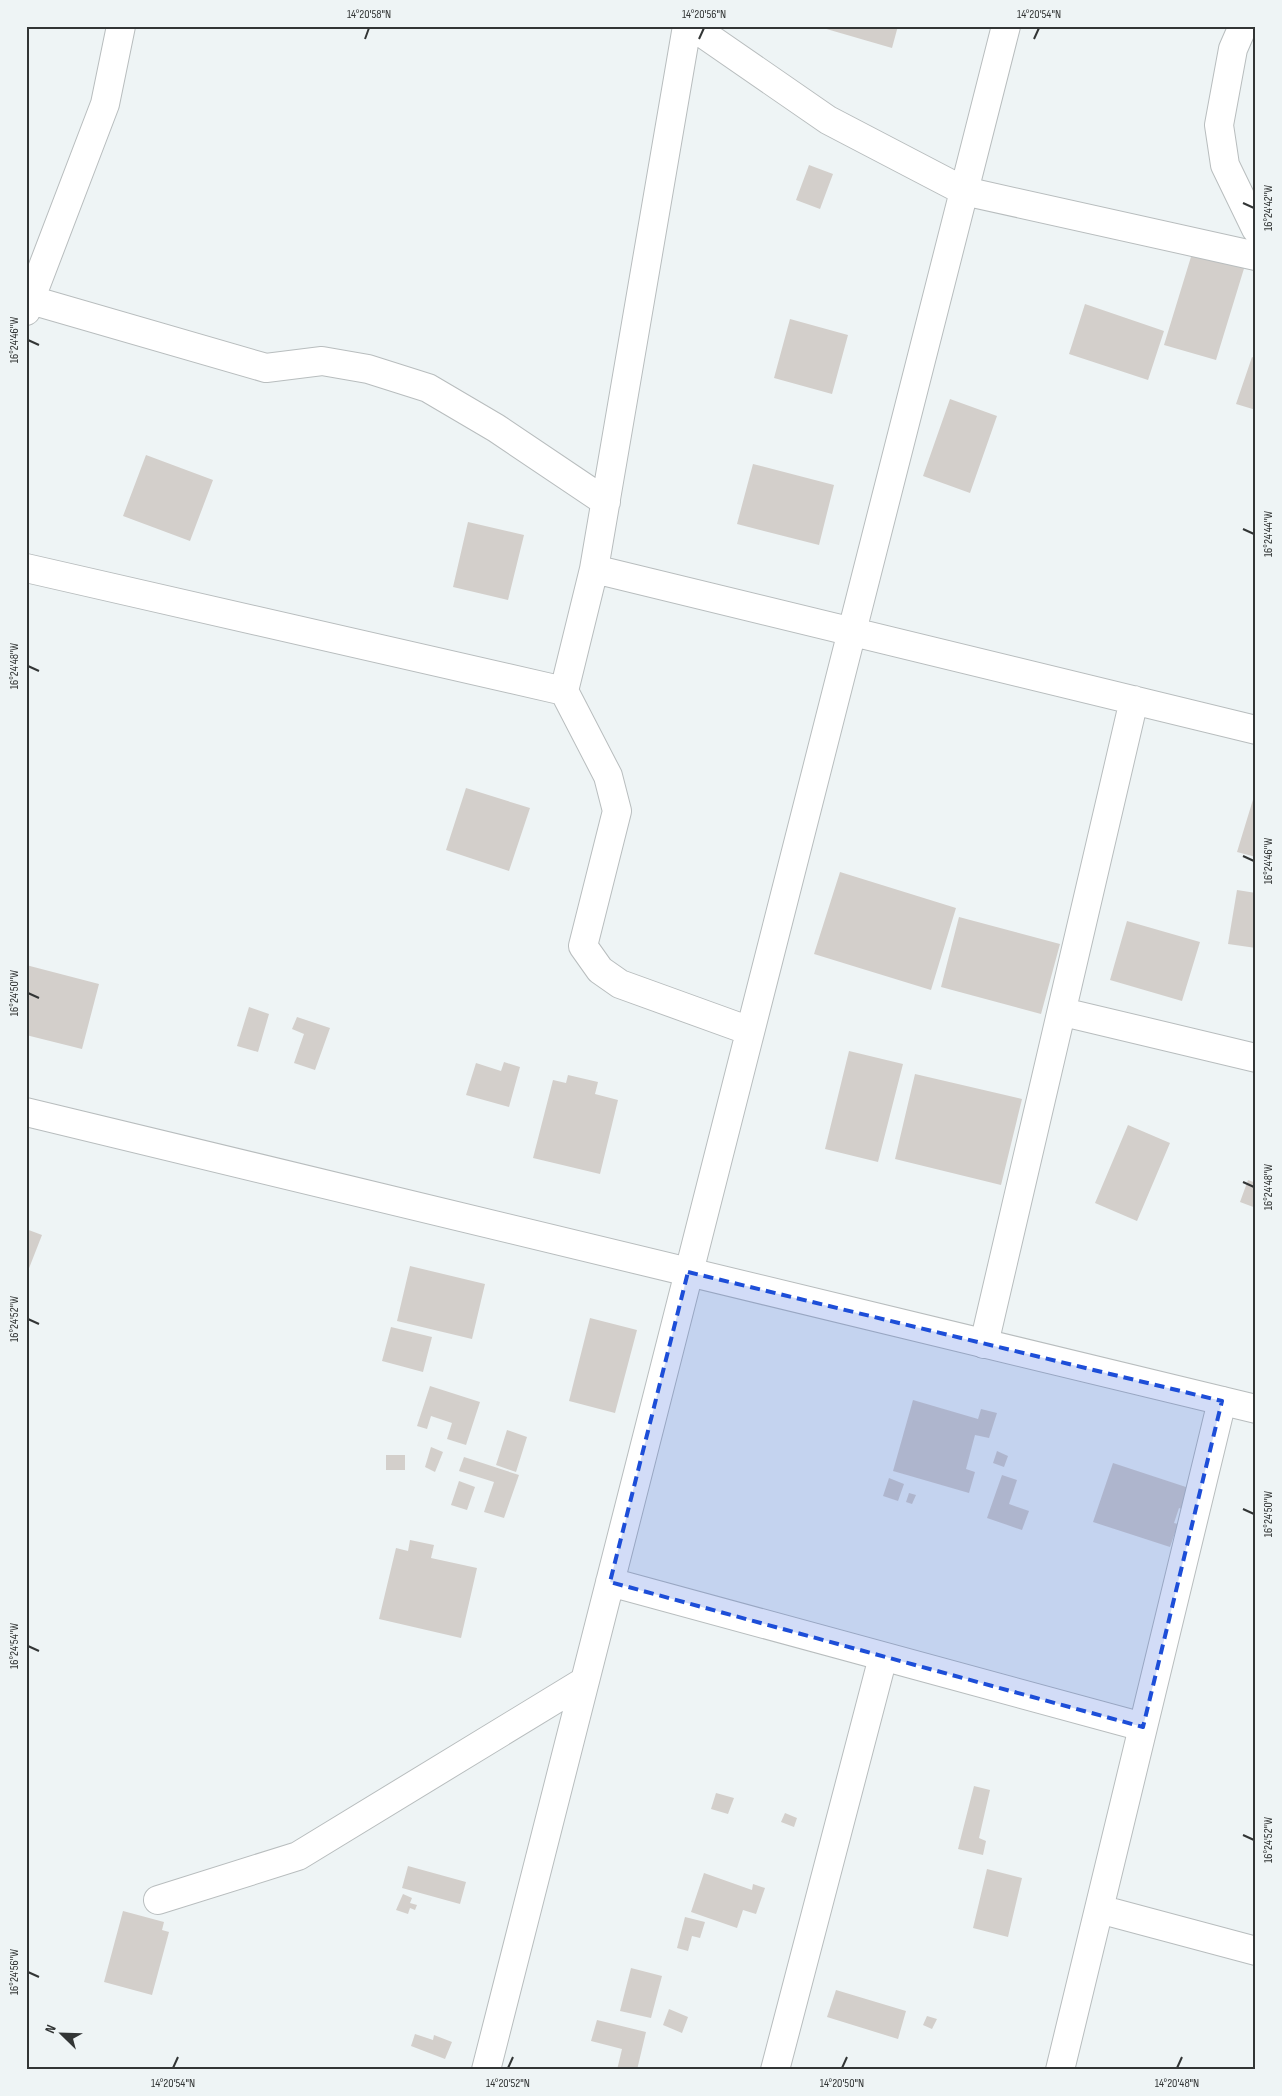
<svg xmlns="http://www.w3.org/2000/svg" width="1282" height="2096" font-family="'Sofia Sans Condensed',sans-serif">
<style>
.building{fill:#d3cfcb}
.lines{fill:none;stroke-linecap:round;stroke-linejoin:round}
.street-casing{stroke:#b8bdbe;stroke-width:30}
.secondary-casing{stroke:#b8bdbe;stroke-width:30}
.street{stroke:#fff;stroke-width:28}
.secondary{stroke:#fff;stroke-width:28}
.marked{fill:#1d4ed8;fill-opacity:0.2;stroke:#1d4ed8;stroke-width:4;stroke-dasharray:10 6;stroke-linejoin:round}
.ticks{fill:none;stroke:#323535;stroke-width:2}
.neatline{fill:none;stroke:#323535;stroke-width:2}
.ticks-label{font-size:12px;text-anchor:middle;fill:#323535}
</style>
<rect width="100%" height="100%" fill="#eef4f5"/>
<!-- building -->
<path class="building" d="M823,26H898L892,48L823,28Z
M809,165L833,174L820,209L796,200Z
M1194,247L1246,262L1216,360L1164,345Z
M1085,304L1164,331L1148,380L1069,354Z
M790,319L848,335L832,394L774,378Z
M1252,357L1256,359V410L1236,404Z
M950,399L997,416L970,493L923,476Z
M146,455L213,480L190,541L123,516Z
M753,464L834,485L819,545L737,524Z
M468,522L524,535L508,600L453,587Z
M466,788L530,808L509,871L446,850Z
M1255,793L1256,794V857L1237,852Z
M840,872L956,908L931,990L814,954Z
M1237,890L1256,893V948L1228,944Z
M959,917L1060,944L1041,1014L941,987Z
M1127,921L1200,942L1182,1001L1110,980Z
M26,965L99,984L82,1049L26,1035Z
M249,1007L269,1014L258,1052L237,1046Z
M297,1017L330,1028L315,1070L294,1063L304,1034L292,1029Z
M849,1051L903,1064L878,1162L825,1149Z
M504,1062L520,1067L509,1107L466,1095L476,1063L501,1071Z
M915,1074L1022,1099L1001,1185L895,1159Z
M568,1075L598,1082L595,1094L618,1100L600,1174L533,1158L553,1080L566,1083Z
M1128,1125L1170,1143L1137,1221L1095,1203Z
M1248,1180L1256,1183V1208L1240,1202Z
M26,1229L42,1235L26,1276Z
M410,1266L485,1284L472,1339L397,1321Z
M590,1318L637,1330L615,1413L569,1401Z
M391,1327L432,1337L423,1372L382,1361Z
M430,1386L480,1402L466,1445L447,1439L452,1423L431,1416L427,1429L417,1426Z
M913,1400L978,1419L981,1409L997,1413L989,1438L975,1435L966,1469L975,1472L969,1493L893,1471Z
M507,1430L527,1437L516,1472L496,1465Z
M431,1447L443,1452L435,1472L425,1467Z
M997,1451L1008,1456L1004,1467L993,1463Z
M386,1455H405V1470H386Z
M464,1457L519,1475L504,1518L484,1512L494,1482L459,1471Z
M1113,1463L1192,1489L1184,1510L1179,1508L1174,1523L1178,1524L1170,1547L1093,1522Z
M1002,1475L1017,1480L1009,1504L1029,1511L1022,1530L987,1518Z
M889,1478L904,1484L898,1501L883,1496Z
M459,1481L475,1487L467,1510L451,1505Z
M909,1493L916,1495L912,1504L906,1502Z
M410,1540L434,1545L431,1558L477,1568L461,1638L379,1619L396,1548L408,1551Z
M974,1786L990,1790L979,1838L986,1841L983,1855L958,1849Z
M716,1793L734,1798L728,1814L711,1809Z
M785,1813L797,1818L794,1827L781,1822Z
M408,1866L466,1882L460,1904L402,1888Z
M987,1869L1022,1878L1008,1937L973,1928Z
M704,1873L752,1890L753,1884L765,1888L756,1914L743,1910L737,1928L691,1912Z
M403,1894L412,1898L410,1903L417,1905L415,1910L410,1908L408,1914L396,1910Z
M123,1911L164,1922L162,1930L169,1932L152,1995L104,1982Z
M685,1917L705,1922L700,1938L692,1936L688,1951L677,1948Z
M631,1968L662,1976L651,2018L620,2011Z
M836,1990L906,2011L898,2039L827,2017Z
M669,2009L688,2017L682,2033L663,2025Z
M927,2016L937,2019L932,2029L923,2025Z
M597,2020L646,2032L637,2070H617L622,2049L591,2041Z
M415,2034L433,2040L434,2035L452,2042L445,2059L411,2046Z"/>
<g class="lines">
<defs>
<path id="street" d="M692,26L828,120L964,191L1256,256
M1243,26L1233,49L1219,125L1225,165L1256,229
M31,300L266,368L322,361L368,369L428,388L496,428L606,502
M26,311L105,104L121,26
M26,568L564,691L608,776L617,811L583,946L600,970L620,984L750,1031
M594,569L1256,730
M564,691L594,569L687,26
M1063,1012L1256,1058
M984,1344L1134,700
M610,1582L1143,1727
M158,1900L298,1856L585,1681
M1099,1909L1256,1951
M486,2070L1006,26
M775,2070L883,1657
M1060,2070L1222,1401"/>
<path id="secondary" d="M26,1112L1256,1409"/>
</defs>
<!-- street casing -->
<use href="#street" class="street-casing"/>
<!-- secondary casing -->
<use href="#secondary" class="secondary-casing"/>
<!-- street -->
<use href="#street" class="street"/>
<!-- secondary -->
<use href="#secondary" class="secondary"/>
</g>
<!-- marked area -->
<path class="marked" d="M688,1272L1222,1401L1143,1727L610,1582Z"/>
<!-- ticks -->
<path class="ticks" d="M365,39L369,28M699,39L704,28M1034,39L1039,28M1243,203L1254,208M28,340L39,345M1243,529L1254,534M28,666L39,671M1243,856L1254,861M28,993L39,998M1243,1182L1254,1187M28,1319L39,1324M1243,1509L1254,1514M28,1646L39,1651M1243,1835L1254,1840M28,1972L39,1977M173,2068L178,2057M508,2068L513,2057M842,2068L847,2057M1177,2068L1182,2057"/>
<!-- border -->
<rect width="1282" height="2096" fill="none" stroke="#eef4f5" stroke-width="55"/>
<!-- north arrow -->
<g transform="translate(62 2034) rotate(293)" stroke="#eef4f5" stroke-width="4" paint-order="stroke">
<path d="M0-4L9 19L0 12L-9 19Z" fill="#323535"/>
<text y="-8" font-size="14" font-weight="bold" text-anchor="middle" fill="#323535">N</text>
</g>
<rect x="28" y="28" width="1226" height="2040" class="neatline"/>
<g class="ticks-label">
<text x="369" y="18">14°20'58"N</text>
<text x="704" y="18">14°20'56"N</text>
<text x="1039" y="18">14°20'54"N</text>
<text transform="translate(1268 208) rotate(-90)" y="4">16°24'42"W</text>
<text transform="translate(14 340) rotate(-90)" y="4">16°24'46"W</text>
<text transform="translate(1268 534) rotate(-90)" y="4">16°24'44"W</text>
<text transform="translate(14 666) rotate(-90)" y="4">16°24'48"W</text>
<text transform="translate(1268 861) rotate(-90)" y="4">16°24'46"W</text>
<text transform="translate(14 993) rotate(-90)" y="4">16°24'50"W</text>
<text transform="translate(1268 1187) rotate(-90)" y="4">16°24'48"W</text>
<text transform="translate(14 1319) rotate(-90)" y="4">16°24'52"W</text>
<text transform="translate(1268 1514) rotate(-90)" y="4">16°24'50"W</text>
<text transform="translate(14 1646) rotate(-90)" y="4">16°24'54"W</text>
<text transform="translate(1268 1840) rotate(-90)" y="4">16°24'52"W</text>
<text transform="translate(14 1972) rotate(-90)" y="4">16°24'56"W</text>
<text x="173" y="2087">14°20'54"N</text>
<text x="508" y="2087">14°20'52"N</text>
<text x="842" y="2087">14°20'50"N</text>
<text x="1177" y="2087">14°20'48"N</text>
</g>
</svg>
